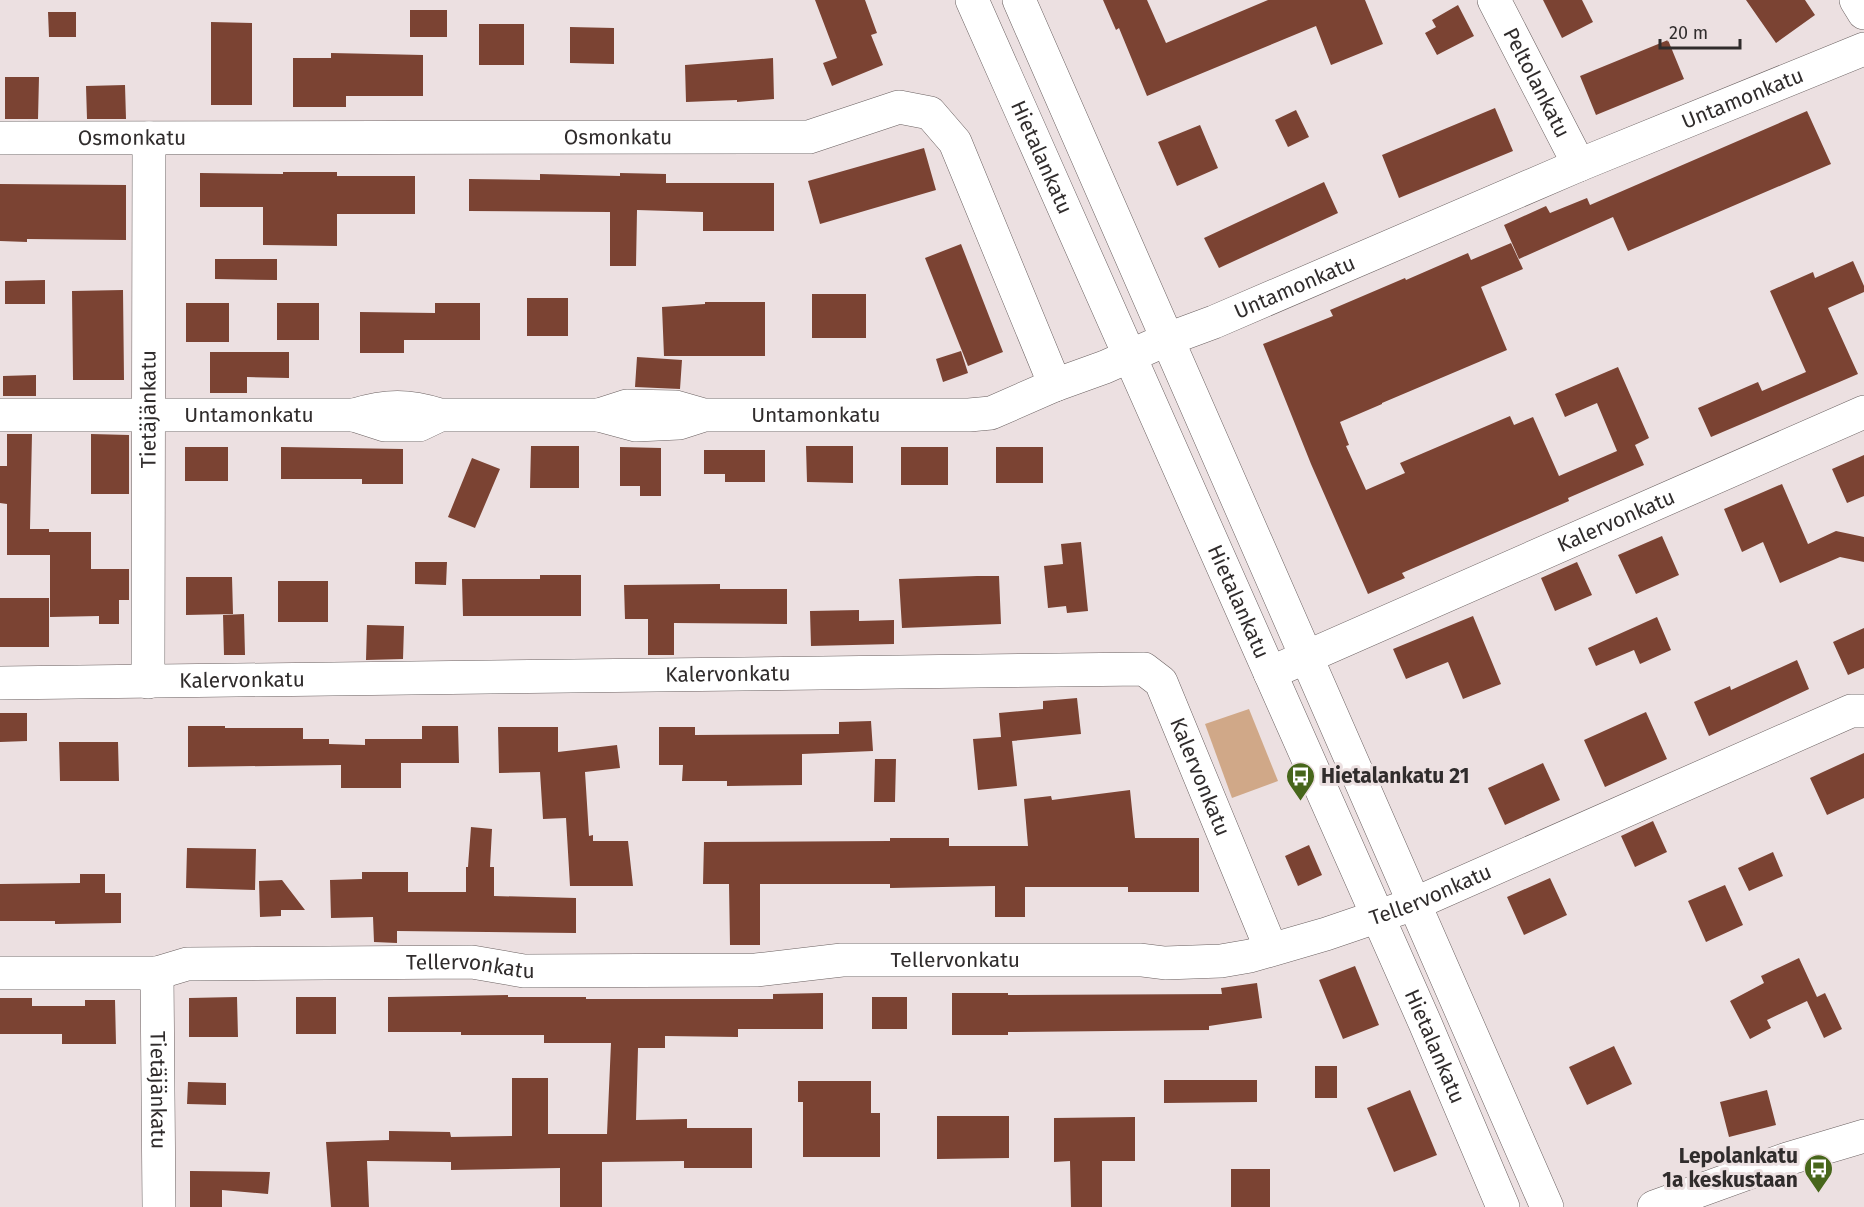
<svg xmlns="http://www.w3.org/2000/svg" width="1864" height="1207" font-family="'Fira Sans',sans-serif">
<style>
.green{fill:#d0a888}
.building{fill:#7b4333}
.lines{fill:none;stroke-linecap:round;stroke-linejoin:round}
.minor-casing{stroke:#6a6060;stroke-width:34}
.major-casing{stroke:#6a6060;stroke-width:34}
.minor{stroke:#fff;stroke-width:33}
.major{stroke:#fff;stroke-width:33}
.labels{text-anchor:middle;stroke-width:6;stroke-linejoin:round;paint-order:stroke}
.street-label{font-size:21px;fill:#302c2c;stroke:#ece0e1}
.poi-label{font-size:21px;font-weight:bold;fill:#302c2c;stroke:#ece0e1;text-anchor:start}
</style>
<rect width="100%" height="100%" fill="#ece0e1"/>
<!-- green -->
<path class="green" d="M1249,709L1278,781L1232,798L1205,724Z"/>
<!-- building -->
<path class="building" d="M815,0H865L877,33L871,35L883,65L832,86L823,63L837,58Z
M1103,0H1147L1166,43L1268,0H1365L1383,44L1331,65L1316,26L1147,96L1119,28L1116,30Z
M1543,0H1582L1593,22L1562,38Z
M1746,0H1805L1815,15L1776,43Z
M1458,5L1474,36L1437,55L1425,33L1436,27L1432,20Z
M410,10H447V37H410Z
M48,12H76V37H49Z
M211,22L252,23V105H211Z
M479,24H524V65H479Z
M570,27L614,28V64L570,63Z
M1668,40L1684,79L1596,115L1580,76Z
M331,53L423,55V96H346V107H293V58H331Z
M773,58L774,99L737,102V100L686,102L685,65Z
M5,77H39L38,119H5Z
M125,85L126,119H87L86,86Z
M1495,108L1513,151L1399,198L1382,155Z
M1296,110L1309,137L1288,147L1275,120Z
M1807,111L1831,164L1628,251L1613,217L1519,259L1504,225L1546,206L1550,213L1587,198L1590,205Z
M1200,125L1218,168L1177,186L1158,142Z
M924,148L936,190L820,224L808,181Z
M283,172H337V176H415V214H337V246L263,245V207H200V173L283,174Z
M620,173L666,174V183H774V231H703V212L637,210L636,266H610V212L469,211V179L540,180V174L620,176Z
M1324,182L1338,213L1219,268L1204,238Z
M0,184L126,185V240L27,239V242L0,241Z
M1511,243L1523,269L1481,287L1507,350L1382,403V404L1340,422L1349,445L1346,446L1366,490L1405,473L1400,463L1510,416L1514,425L1533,417L1559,476L1617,451L1597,403L1565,417L1555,394L1618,367L1649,438L1635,445L1644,465L1568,498L1569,501L1402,573L1405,578L1368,594L1311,464L1263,344L1333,316L1330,310L1405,278L1406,280L1468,253L1471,260Z
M961,244L1003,352L968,366L925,258Z
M215,259H277V280L215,279Z
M1853,261L1864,286V292L1828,308L1858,374L1711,437L1698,408L1758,382L1762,391L1806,372L1770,291L1813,272L1815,278Z
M45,280V304H5V281Z
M123,290L124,380H73L72,291Z
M812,294H866V338H812Z
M527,298H568V336H527Z
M705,302H765V356H664L662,307L705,304Z
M186,303H229V342H186Z
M277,303H319V340H277Z
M435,303H480V340H404V353H360V312L435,313Z
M961,351L968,373L943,382L936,359Z
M210,352H289V378L247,377V393H210Z
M637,357L682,360L680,389L635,387Z
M36,375V396H3V376Z
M7,434H32L30,529H49V532H91V569H129V600H119V624H99V616L50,617V555H7V504L0,503V466H7Z
M91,434L129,435V494H91Z
M531,446H579V488H530Z
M806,446H853V483L807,482Z
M185,447H228V481H185Z
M281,447L403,449V484H362V479H281Z
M620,447L661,448V496H640V486H620Z
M901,447H948V485H901Z
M996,447H1043V483H996Z
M704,450H765V482H725V474H704Z
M1864,455V496L1847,503L1832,469Z
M472,458L500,469L475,528L448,517Z
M1782,484L1808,544L1836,531L1864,537V562L1840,557L1780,583L1763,542L1742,552L1724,509Z
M1662,536L1679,575L1636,594L1618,555Z
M1081,542L1088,611L1067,613L1066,606L1048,608L1044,566L1063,564L1061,544Z
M415,562H447L446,585L415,584Z
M1577,562L1592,595L1555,611L1541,578Z
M540,575H581V616H463L462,579H540Z
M977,576H999L1001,624L902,628L899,579Z
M186,577H232L233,614L186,615Z
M278,581H328V622H278Z
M720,584V589H787V624L674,623V655H648V619H625L624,585Z
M0,598H49V647H0Z
M859,610V621L894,620V644L811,646L810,611Z
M244,614L245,655H224L223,615Z
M1473,616L1501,684L1463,699L1448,662L1406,679L1393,649Z
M1657,617L1671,650L1640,664L1634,650L1596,666L1588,648Z
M367,625L404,626L403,659L366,660Z
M1864,628V668L1848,675L1833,642Z
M1797,660L1809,689L1709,736L1694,702L1730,686L1731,690Z
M1077,698L1081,734L1012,741L1017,786L978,790L973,739L1001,737L999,713L1043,709V701Z
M1646,712L1667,759L1605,787L1584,740Z
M0,713H27V741L0,742Z
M871,721L873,751L802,754V785L727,786V781H682L683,765H659V727H695V735L839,734V722Z
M188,726H225V728H303V739H329V744L365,745V739H422V726H458L459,763H401V788H341V765L188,767Z
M498,727H558V752L617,745L620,768L585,772L589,836L593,835V841H628L633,886H570L566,818L543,819L540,772L499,773Z
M59,742H118L119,781H60Z
M1864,753V798L1827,815L1810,778Z
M875,759H896L895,802H874Z
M1543,763L1560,800L1505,825L1488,788Z
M1130,790L1135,838H1199V892H1128V887H1025V917H995V886L890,888V884H760V945H730L729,884H703L704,842L890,841V838H949V846H1028L1024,799L1051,796L1052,800Z
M1653,821L1667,852L1635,867L1621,836Z
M471,827L492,829L490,867H494V896L576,898V933L397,931V943L374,942L373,917L331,918L330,880L362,879V872H408V892H466V867H468Z
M1309,845L1322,875L1298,886L1285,856Z
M187,848L256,849L255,890L186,888Z
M1773,852L1783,876L1749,891L1738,868Z
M80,874H105V893H121V923L55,924V921H0V884L80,883Z
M1550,878L1567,915L1524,935L1507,897Z
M282,880L305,910H281V916L260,917L259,881Z
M1725,885L1743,925L1706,942L1688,901Z
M1799,958L1817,997L1825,993L1842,1029L1824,1038L1807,1001L1767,1020L1771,1028L1750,1039L1730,1001L1764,983L1761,976Z
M1355,966L1379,1025L1343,1039L1319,980Z
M1257,983L1262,1018L1209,1026V1030L1008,1032V1035H952V993H1008V995L1222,994L1221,988Z
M823,993V1029H738V1037L665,1036V1048H638L636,1120L687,1119V1128H752V1168H684V1161L602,1162V1207H560V1168L451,1170V1162L367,1161L369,1207H331L326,1142L389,1140V1131L450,1132L451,1137L512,1136V1078H548V1134H607L611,1043H544V1035H461V1032H388V997L508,995V997H586V999H773V994Z
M237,997L238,1037H189V998Z
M296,997H336V1034H296Z
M872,997H907V1029H872Z
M0,998H32V1006H85V1000H115L116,1044H62V1034H0Z
M1614,1046L1632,1084L1587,1105L1569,1067Z
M1315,1066H1337V1098H1315Z
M1164,1080H1257V1102L1164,1103Z
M798,1081H871V1113H880V1157H803V1102H798Z
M188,1082L226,1083V1105L187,1104Z
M1410,1090L1437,1155L1394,1172L1367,1108Z
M1767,1090L1776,1125L1729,1137L1720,1102Z
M937,1116H1009V1158L937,1159Z
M1135,1117V1161H1102V1207H1071L1070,1161L1054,1162V1118Z
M1231,1169H1270V1207H1231Z
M190,1171L270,1172L268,1194L222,1190V1207H190Z"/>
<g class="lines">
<defs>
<g id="minor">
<path id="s1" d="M1494,0L1579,165"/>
<path d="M1856,0L1864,13"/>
<path id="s2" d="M0,138L809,137L899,107L930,113L955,142L1055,385"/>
<path id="s3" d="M0,415H354"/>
<path d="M440,415L419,425H385L354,415C387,405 408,405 440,415H599"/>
<path id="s4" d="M704,415L679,423L636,425L599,415L627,406L676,407L704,415H969L991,413L1055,385L1105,367L1168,339L1214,322L1579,165L1864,49"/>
<path id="s5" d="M1270,673L1864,412"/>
<path id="s6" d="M148,682L149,138"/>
<path id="s7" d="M0,683L1144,669L1161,682L1271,949"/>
<path id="s8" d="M0,973H157L187,964L472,962L524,971L756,970L842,960H1141L1165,963L1221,961L1250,956L1326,934L1414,904L1851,711H1864"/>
<path id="s9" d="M157,973L159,1207"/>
</g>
<g id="major">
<path id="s10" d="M972,0L1425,1023L1503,1207"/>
<path d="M1019,0L1547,1207"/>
<path d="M1654,1207L1787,1159L1864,1136"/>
</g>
</defs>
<!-- minor casing -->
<use href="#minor" class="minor-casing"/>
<!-- major casing -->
<use href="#major" class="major-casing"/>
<!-- minor -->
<use href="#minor" class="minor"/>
<!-- major -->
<use href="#major" class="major"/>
</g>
<!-- icons -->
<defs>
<symbol id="bus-pin" viewBox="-11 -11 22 30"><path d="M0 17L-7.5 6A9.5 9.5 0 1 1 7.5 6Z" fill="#47661b" stroke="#ece0e1"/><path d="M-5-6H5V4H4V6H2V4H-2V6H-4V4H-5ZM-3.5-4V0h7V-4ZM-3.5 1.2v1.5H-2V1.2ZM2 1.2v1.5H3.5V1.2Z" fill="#fff"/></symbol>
</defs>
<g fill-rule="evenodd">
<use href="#bus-pin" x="1284" y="760" width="33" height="45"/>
<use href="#bus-pin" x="1802" y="1152" width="33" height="45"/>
</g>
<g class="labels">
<!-- street labels -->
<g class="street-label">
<text dy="7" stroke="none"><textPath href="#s1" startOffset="93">Peltolankatu</textPath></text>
<text dy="7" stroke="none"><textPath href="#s4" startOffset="1317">Untamonkatu</textPath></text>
<text dy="7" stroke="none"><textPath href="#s2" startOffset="618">Osmonkatu</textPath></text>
<text dy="7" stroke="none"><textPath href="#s2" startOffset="132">Osmonkatu</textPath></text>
<text dy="7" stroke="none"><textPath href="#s10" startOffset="172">Hietalankatu</textPath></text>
<text dy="7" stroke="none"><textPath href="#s4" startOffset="831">Untamonkatu</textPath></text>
<text dy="7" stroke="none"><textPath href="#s6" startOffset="273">Tietäjänkatu</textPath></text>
<text dy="7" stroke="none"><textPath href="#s3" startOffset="249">Untamonkatu</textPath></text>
<text dy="7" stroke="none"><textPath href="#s4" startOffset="327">Untamonkatu</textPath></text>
<text dy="7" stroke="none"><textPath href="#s5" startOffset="378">Kalervonkatu</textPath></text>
<text dy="7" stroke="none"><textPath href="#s10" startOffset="658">Hietalankatu</textPath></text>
<text dy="7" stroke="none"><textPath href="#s7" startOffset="728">Kalervonkatu</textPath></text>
<text dy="7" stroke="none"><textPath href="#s7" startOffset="242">Kalervonkatu</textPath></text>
<text dy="7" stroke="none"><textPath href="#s7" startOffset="1268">Kalervonkatu</textPath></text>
<text dy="7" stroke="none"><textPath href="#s8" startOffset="1444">Tellervonkatu</textPath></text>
<text dy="7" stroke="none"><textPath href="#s8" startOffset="958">Tellervonkatu</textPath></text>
<text dy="7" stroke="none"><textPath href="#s8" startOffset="472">Tellervonkatu</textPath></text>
<text dy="7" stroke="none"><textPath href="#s10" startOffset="1144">Hietalankatu</textPath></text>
<text dy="7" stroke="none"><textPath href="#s9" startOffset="117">Tietäjänkatu</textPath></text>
</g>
<!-- poi labels -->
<g class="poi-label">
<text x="1321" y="783">Hietalankatu 21</text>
<text x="1798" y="1163" text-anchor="end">Lepolankatu<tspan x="1798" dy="24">1a keskustaan</tspan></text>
</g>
</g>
<!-- scale -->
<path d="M1660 39v9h80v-9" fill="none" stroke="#302c2c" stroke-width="3"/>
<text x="1669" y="39" font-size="18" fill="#302c2c" stroke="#ece0e1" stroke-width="4.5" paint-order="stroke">20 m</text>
</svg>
